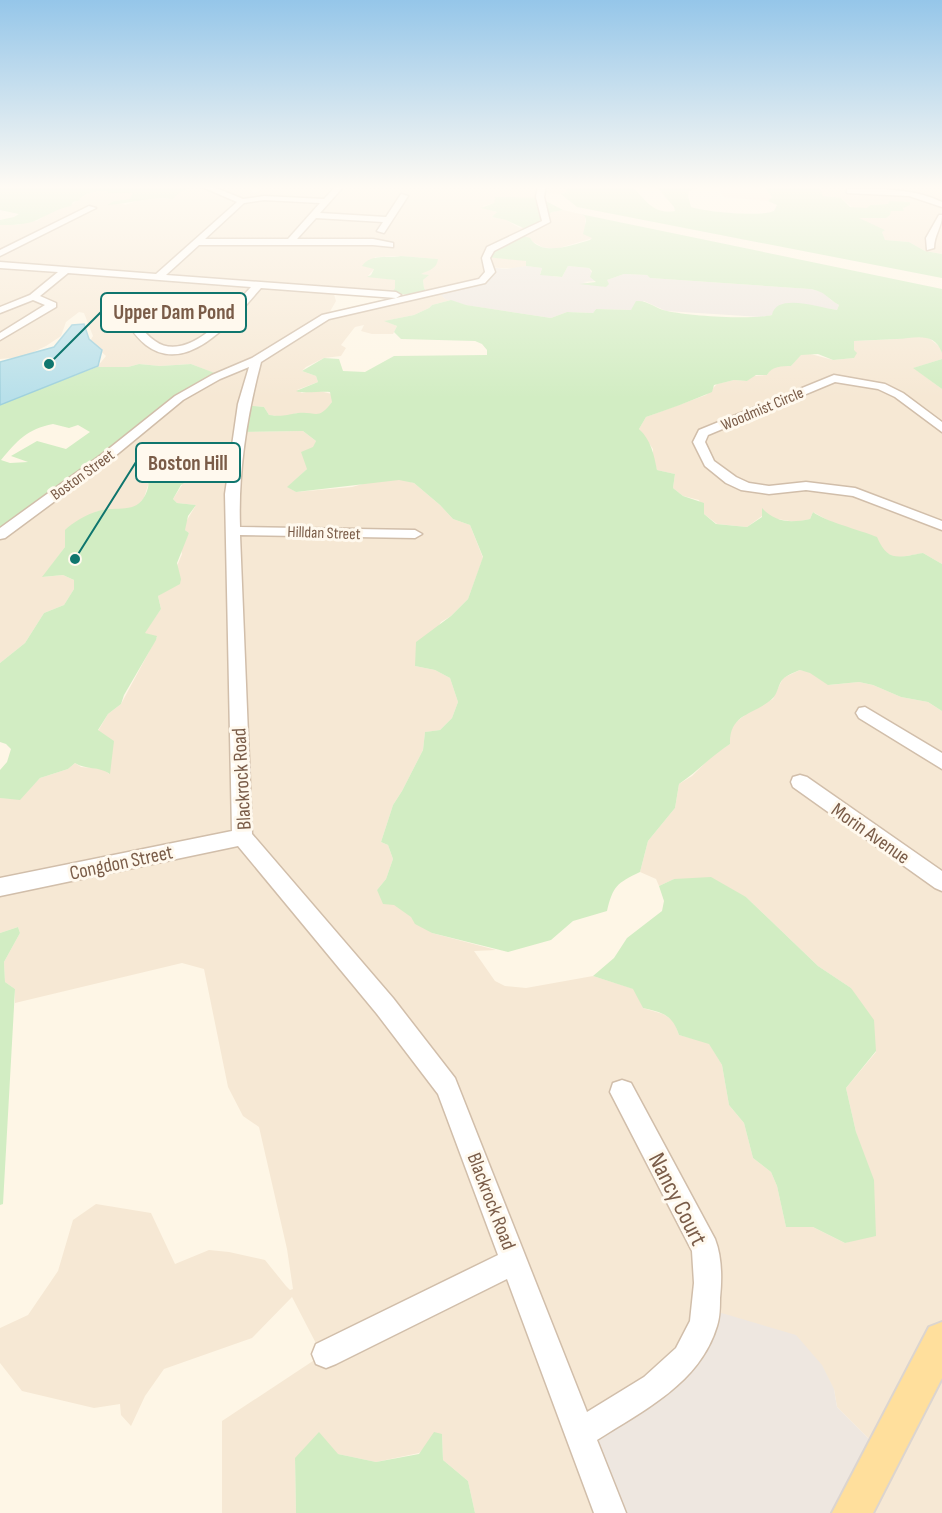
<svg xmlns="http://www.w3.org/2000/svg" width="942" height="1513" font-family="'Sofia Sans Condensed',sans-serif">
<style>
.residential{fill:#f6e8d4;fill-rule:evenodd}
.commercial{fill:#ffe6d9}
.industrial{fill:#eee7e0}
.green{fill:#d2edc3;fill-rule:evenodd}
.water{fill:#b8e0ea;stroke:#9ed0dd;stroke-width:1.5}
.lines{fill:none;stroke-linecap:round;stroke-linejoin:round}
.minor-casing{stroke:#d1beaa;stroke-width:3}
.major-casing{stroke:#dcd5cf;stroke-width:4}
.minor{fill:#fff;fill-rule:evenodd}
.major{fill:#ffdf9c;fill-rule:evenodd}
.labels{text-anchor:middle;stroke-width:6;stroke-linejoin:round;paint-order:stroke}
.far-street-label{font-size:16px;fill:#7a5c48;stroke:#fff9ee}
.street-label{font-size:20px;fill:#7a5c48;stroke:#fff9ee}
.near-street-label{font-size:24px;fill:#7a5c48;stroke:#fff9ee}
.leader{fill:none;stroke:#0f766e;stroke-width:2}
.callout-dot{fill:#0f766e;stroke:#fff9ee;stroke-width:2}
.callout{fill:#fff9ee;stroke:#0f766e;stroke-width:2}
.callout-label{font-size:21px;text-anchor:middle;font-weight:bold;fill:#7a5c48}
</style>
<rect width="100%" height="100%" fill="#fef6e6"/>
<!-- residential -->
<path class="residential" d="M200,186H245L255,193L263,188L276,186H570L567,192L562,194L542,193L540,198L522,199L495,197V203L482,206L498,213L492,217L506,220L520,228L552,212L563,210L580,214L585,216V229L593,238L556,249L542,247L532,241L486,257L523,260L527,262L526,266L518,269L485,267L483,276L475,282L440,293L445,299L451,300L432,305L429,308L414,315L385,321L397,326L393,334H372L361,331L364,325L355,327L341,345L346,348L341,356L324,358L306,367L302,371L316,376L318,382L297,390L302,393L315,390L332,394V402L326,411L319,415L297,413L284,417L269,415L264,407L245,405L239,432L303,431L316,441L307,469L288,487L296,492L352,487L373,481L399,479L414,483L440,505L453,519L470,525L483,558L468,599L451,616L441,622L415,666L435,670L450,678L458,702L452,718L440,730L425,732L423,750L402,791L393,805L381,842L388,845L393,859L386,879L377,890L432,933L496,950L474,951L495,981L505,986L526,988L593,976L634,989L643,1008L663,1014L674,1021L679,1035L709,1043L722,1065L729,1105L744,1123L753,1158L771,1172L777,1186L786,1227H813L845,1243L872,1235L856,1132L846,1088L876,1052L851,988L818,966L746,897L674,879L659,886L656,879L640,872L648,841L675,808L679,784L692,776L714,754L730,744V732L735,723L750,711L773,699L783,678L800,670L810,672L829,685L859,682L873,685L901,697L928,702L942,711V1513H852L883,1453L837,1407L834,1389L612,1513H475L468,1481L443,1460L442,1434L419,1453L376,1462L338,1454L295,1459L296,1513H222V1421L322,1355L292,1297L252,1338L164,1369L145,1396L131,1426L121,1415L120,1404L94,1408L22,1391L0,1363V1328L28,1315L58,1271L73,1220L96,1204L151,1213L175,1264L209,1250L229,1252L265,1260L286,1286L290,1290L293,1289L287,1249L259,1127L243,1116L228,1087L204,969L182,963L15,1003V989L5,982L4,962L20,933L18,927L0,933V798L20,799L40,778L68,769L75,763L81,767L104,769L109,774L98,731L108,714L121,704L157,637L144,633L161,609L158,596L167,590L182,554L181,549L189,533L185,530L184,525L196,505L177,503L173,499L182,485L172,469L187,459L177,454L166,464L149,482L144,498L137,506L130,509L97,511L65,547L43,577L63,575L74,580V589L64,605L44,613L25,643L0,663V536L180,397L219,375L191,364L160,366L139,364L128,367H97L106,356L90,341L93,336L84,313L79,312L66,322L61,336L46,346L23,357L0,359V225H19L27,221H37L56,208L70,206L83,196L97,190L133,193L130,199L114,201L125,205L145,198L170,199L181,191ZM401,256L438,259L419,274L428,275L423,280L424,288L429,294L328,315L336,301L333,291L391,294L395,288V280L368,276L374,269L371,267L375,257Z
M818,186L942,187V254L925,251L909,242L885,240L882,232L859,218H886L891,211H904L903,208L910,202L870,205L868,208H853L841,198L823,196Z
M916,335L929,338L941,348L942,353V359L914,368L942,389V564L923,553L896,558L813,512L810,519L796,522L771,518L762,509V516L747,527L717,524L704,514L699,500L683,496L673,488L675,474L657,470L653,458V449L639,429L646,417L706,395L717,384L734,380L747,381L753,376L767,375L770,370L778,366H791L800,355L807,353L833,360L854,358V341L899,339Z"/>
<!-- commercial -->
<path class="commercial" d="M716,186H764L772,197L768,201L724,197Z"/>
<!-- industrial -->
<path class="industrial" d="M526,266L542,268L540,274L558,277H562L568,266L589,268L596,281L583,282L606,287L607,280L624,274L647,275L650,278L810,289L824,292L831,300L839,305L837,310L788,303L772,315L761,317L666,311L644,301L631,310L596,309L593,313L567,312L551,318L465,305L445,299L440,294L475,282L483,276L485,267L507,269Z
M708,1309L796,1335L822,1365L834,1389L837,1407L883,1453L852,1513H612L586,1448L657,1385Z"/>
<!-- green -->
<path class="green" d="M0,186H200L181,191L173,199C150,196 130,204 107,205L114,201L130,199L133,193H108V191C98,190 87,192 79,199L81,200L73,202L71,206C58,208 50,214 39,219C28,225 13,225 0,225V220L14,217L19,214L0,210Z
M570,186H632C645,200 654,215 675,211L674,207L656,186H703L689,191L688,196L691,207C705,212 761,217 774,211L777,205L768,201L772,197L764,186H819L823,196L841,198L850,207L867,208L870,205L888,204L889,201L910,202V205L903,208L904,211H891L890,215L886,218H859L885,230L882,232L885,240L909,242L925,251L942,254V278L577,207L561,194L567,192L565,190Z
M495,197L540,198L563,210L552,212L546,216L544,226L530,231L506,220L492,217L497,212L481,208L494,203Z
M580,214L942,289V353C935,331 914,338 897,339C883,340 868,340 854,341V350L857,353L854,358L833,360L818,354L801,355L791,366C782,366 772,366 767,375H756L747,381L734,380L714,385L712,392C691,401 669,409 646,417L639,429C651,440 654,455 657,470L675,474L673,488L683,496L704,503V514L716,524L747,527L762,517V508C776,523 791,523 810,519L813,512C824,521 860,530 877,537C888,563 899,557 923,553L942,564V711L928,702L901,697L873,685L859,682L828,685L810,673L800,670C795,672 787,675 783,679C778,684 778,694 772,699C754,715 729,713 730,744C711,756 697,772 679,784L675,808L648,841L640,872C617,883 613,886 607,911L573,921L551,940L508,952L432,933L415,924L411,917L394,905L383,904L377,890L386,879L393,859L388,845L381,842L393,805L402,791L423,750L425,732L440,730L452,718L458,702L450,678L435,670L415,666L416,642L451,616L468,599L483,557L470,525L453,519L440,505L414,483L399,480L296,492L287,487L307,469L301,452L313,447L316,441L303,431L239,432L245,405L264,407L269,415C283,417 285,415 298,413C316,411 318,421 332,402L330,392C321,391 303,394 296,391L318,382L316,376L302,371L324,358L339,359L343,371L365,372L394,356L487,355V350L482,344L475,341L401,339L394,332L397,326L384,321L414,315L429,308L432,305L451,300L466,305L551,318L567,312L593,313L596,309L631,310L636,301C648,300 656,309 667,311C690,316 750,320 772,315C776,292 821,308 837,310L839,305C825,297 827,292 810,289L650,278L647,275L624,274L607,280L609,284L606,287L579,284L596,282L590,277L592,271L589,268L568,266L562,277L540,275L542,268L526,266V261L486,257L490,249L521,235L530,238C542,257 572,245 590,240L592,238L583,234L586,221L585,216Z
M401,256L438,259C437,269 429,270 421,274L429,275L423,280L424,288L429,295L391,294L395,288V280L367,277L371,275L374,269L362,266C371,253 387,259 401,256Z
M942,359V389L913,368Z
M139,364L160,366L191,364L220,375L180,397L0,536V404L97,367H128ZM53,424L69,428L78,425L90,432L66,449L37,441L11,456L28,462L10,463L1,460C17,441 27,429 53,424Z
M177,454H186L187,459L172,469L174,476L187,481L181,485L173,499L177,503L196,505L188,516L185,530L189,533L177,563L181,579L180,584L158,596L161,609L145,633L157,636L156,640L124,695L121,704L108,714L98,730L114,741L110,774C99,766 86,770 75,763L68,769L40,778L20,800L0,798V770L7,762L11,749L6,744L0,742V663L25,643L44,613L64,605L74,589V580L63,575L42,577L65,547V530C72,523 87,514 98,511C118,505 138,516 147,491C149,485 149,483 146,477Z
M711,877L746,897L818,966L851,988L874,1020L876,1051L846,1088L856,1132L874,1180L876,1236L845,1243L813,1227H786L777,1186L771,1172L753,1158L744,1123L729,1105L722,1065L709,1044L679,1035C672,1014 663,1013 643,1008L633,989L593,976L614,958L627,938L662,911L664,901L659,886L674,879Z
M18,927L20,933L4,962L5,982L15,989L3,1204L0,1205V933Z
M319,1432L338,1454L376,1462L419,1454L434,1432L442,1434L443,1460L468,1481L475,1513H296L295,1458Z"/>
<!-- water -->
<path class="water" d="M84,324L89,339L102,350L98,366L0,405V362L54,347L72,325Z"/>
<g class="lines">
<defs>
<path id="minor" d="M200,186H211L243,199L264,196L324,199L336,186H344L320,213L386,217L401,194L408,196L384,233L377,231L383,222L316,218L297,239H373L393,243V247L373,245H199L166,275L396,292L401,295L396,298L261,288C237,315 189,378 146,345C134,336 125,320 117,308L122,303L229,311L251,287L68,273L40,296L56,303V307L0,340V333L45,305L33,300L0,313V307L30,295L58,272L0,268V262L156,274L237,202ZM264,200L320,203L288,239H205L244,203ZM127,308L225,316C209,334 178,358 155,341C143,333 135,319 127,308Z
M538,186H546L544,197L550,222L494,251L490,258L495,272L485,283L329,319L261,362C247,415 238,471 240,527L415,530L422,534L415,538L240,535L252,834L393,998L455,1078L587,1412L644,1377L676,1348L690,1321L694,1283L692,1251L610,1092L613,1083L622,1080L631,1083L715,1239C722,1257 722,1279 720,1298C720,1307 720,1317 717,1326C700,1383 644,1410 597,1440L626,1513H594L507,1279L336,1364L326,1368L316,1364L312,1354L316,1344L498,1255L438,1094L377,1014L238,846L0,896V878L232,831L225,494L238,404L249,367L220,379L183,400L109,461L5,538L0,539V528L101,455L175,396L212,375L252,358L322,315L479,279L485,272L482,258L487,247L542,221L536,197Z
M850,189C881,189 913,188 942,202V207L909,196L847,193V189Z
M89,206L96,208L0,256V250Z
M939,215H942C942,227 934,235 934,248L927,250L926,238Z
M834,375L885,384L903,393L942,422V432L895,397L878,389L835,382L708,435L705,442L714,461L736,477L749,483L769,486L806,482L855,488L942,521V530L853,496L806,490L769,494L741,490L726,483L705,466L693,442L699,430Z
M865,707L942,753V769L859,718L856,713L859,708Z
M800,775L807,777L942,871V891L935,888L793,787L791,782L793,777Z"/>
<path id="major" d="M942,1322V1378L873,1513H832L929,1327Z"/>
</defs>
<!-- minor casing -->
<use href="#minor" class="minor-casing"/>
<!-- major casing -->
<use href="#major" class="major-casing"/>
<!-- minor -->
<use href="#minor" class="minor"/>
<!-- major -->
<use href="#major" class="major"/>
</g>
<!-- sky -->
<linearGradient id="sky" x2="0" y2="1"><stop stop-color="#95c6e9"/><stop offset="0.47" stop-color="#fffbf4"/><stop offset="1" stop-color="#fffbf4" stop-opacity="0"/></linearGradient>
<rect width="942" height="398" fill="url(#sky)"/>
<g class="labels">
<!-- far-street labels -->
<g class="far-street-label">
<text transform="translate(762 408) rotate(-23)" y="6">Woodmist Circle</text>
<text transform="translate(82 474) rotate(-36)" y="6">Boston Street</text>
<text transform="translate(324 532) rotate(2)" y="6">Hilldan Street</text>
</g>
<!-- street labels -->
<g class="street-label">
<text transform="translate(241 779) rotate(-93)" y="7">Blackrock Road</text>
<text transform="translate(871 833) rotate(35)" y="7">Morin Avenue</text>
<text transform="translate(121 862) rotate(-12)" y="7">Congdon Street</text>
<text transform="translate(492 1201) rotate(69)" y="7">Blackrock Road</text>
</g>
<!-- near-street labels -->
<g class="near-street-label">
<text transform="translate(678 1199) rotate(63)" y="8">Nancy Court</text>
</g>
</g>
<!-- callouts -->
<path class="leader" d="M49 364L101 312M75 559L136 462"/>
<g class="callout-dot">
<circle cx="49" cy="364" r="6"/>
<circle cx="75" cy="559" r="6"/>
</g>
<g class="callout">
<rect x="101" y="293" width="145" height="39" rx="6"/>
<rect x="136" y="443" width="104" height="39" rx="6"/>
</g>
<g class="callout-label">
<text x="174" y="319">Upper Dam Pond</text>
<text x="188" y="470">Boston Hill</text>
</g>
</svg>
